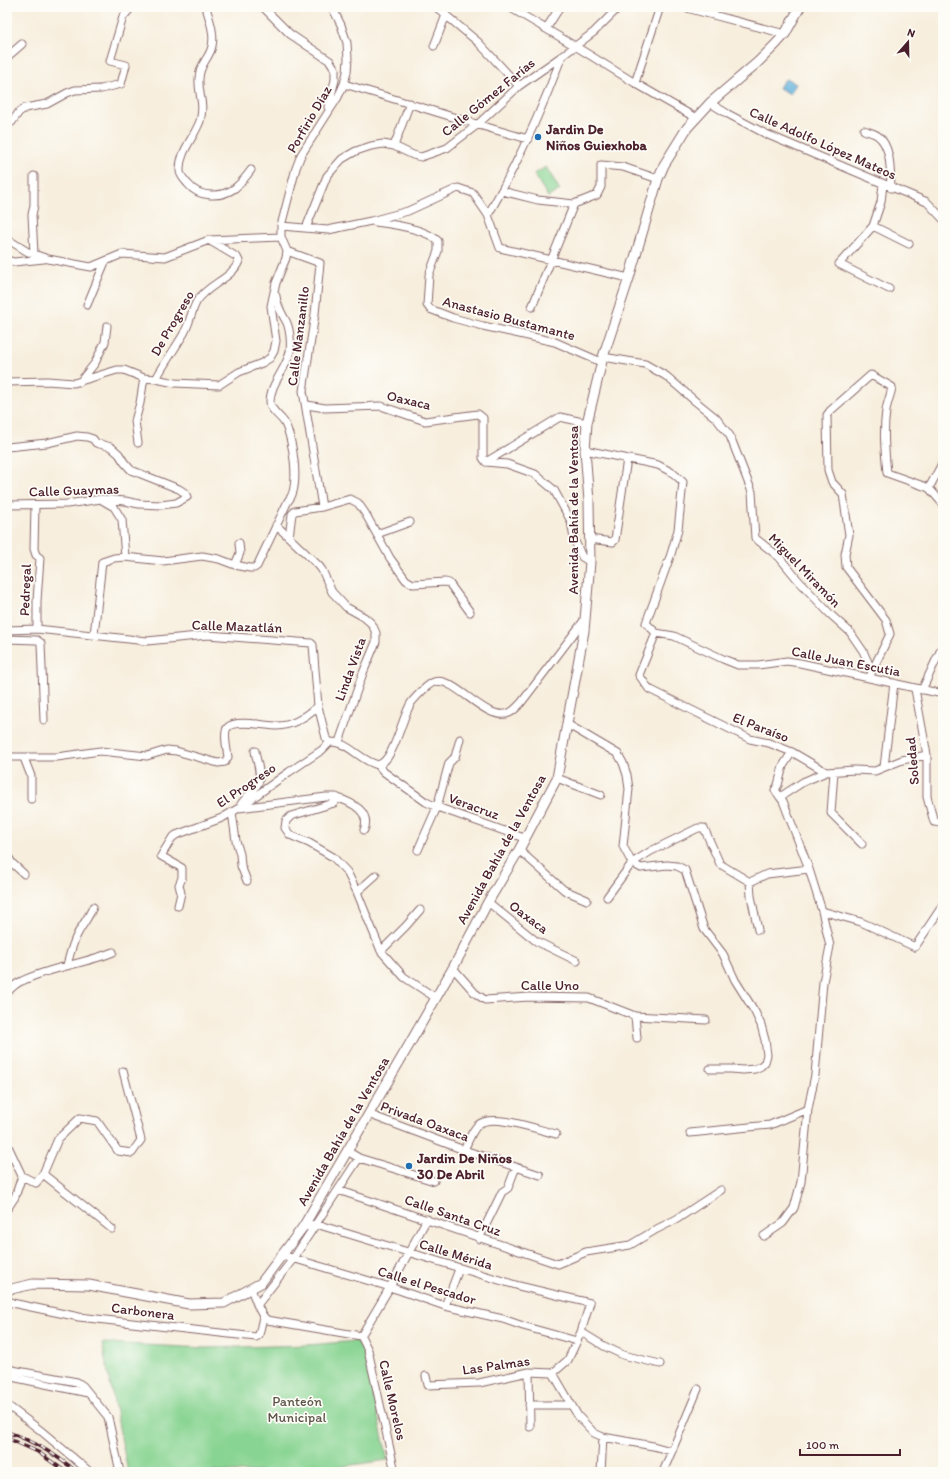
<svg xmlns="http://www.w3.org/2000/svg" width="950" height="1479" font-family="Itim,sans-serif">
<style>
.green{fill:#88d492;stroke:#697a5e}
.water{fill:#5fb1da;stroke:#546882}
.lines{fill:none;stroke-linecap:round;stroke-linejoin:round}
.minor-casing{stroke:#876769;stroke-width:9}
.major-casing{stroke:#876769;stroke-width:11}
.minor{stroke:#fff;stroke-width:7}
.major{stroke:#fff;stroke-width:9}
.rail-casing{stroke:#4a1f2b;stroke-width:3.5}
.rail{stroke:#fdfcf7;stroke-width:2;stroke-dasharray:6;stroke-linecap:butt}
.poi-dot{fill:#1f6fb2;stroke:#fdfcf7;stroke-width:1.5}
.labels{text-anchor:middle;stroke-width:3.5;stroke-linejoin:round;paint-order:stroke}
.street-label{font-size:14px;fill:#4a1f2b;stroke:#fdfcf7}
.poi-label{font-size:14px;font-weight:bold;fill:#4a1f2b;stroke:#fdfcf7;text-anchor:start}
.park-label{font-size:14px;fill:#5d554a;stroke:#fdfcf7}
</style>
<rect width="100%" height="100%" fill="#fdfcf7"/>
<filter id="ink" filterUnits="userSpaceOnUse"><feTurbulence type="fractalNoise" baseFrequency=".025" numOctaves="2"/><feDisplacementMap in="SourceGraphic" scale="8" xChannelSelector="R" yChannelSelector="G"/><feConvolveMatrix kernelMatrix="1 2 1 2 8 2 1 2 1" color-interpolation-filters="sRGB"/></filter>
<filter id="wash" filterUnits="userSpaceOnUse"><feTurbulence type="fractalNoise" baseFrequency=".012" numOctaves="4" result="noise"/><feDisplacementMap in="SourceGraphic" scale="16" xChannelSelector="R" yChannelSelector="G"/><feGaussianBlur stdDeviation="0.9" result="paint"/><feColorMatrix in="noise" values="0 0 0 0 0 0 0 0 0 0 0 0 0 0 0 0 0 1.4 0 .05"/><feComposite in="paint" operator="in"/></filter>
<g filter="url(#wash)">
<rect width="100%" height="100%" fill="#f7eedd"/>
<!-- green -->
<path class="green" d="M546,167L560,190L548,197L534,174Z
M356,1341L363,1352L388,1460L301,1472H128L102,1343L206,1348L308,1345Z"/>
<!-- water -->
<path class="water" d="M787,79L796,84L790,94L779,88L783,81Z"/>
</g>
<g filter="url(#ink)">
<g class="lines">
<defs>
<path id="minor" d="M206,7C209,19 215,33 212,46C210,58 199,64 199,79C198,95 205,103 200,121C194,138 179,152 180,171C180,176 185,180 188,184C199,198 221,198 235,188C241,183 246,177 251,170
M263,7L290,34L330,61L335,69V80L328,107
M436,7L478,42L519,86
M509,7L575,46L635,83L696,118
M683,7L785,34
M546,29L560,7
M434,46L446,15
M7,57L22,44
M635,83L660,7
M344,84C406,102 466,122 528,139
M710,103L728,114L766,134L927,202L943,219
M7,123L12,122L19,112L25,108L47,104L67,93L75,90L101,89L121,84L126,65L110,61L123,17L132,7
M864,130C868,132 875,133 878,136C892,147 890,172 891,188
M394,146L410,103
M34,176V205L32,215L34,254
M883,184L881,202L873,226L839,264L889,289
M502,191L538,200L574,204
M488,215C518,163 541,112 562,56
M375,222C392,224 426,229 438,241V251L429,275L427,305L430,309L453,318L483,326L555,342L601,362
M281,226L328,230L371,221L408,211L458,188L473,193L488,215L500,248L629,278
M873,226L909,244
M306,228L327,176L342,159L356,151L371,146L383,144L394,146L413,155L421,157L447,148L477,125L519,86L562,56L594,32L619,7
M7,239L28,252L48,259L91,267L122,254L165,257L209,240L281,237
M287,251L320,263L315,314L303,391L322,507
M7,260L14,262L44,259
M87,305L105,262
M532,307L574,204L597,195L601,187V165L623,167L658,179
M603,357L645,364L666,376L695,401L716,418L730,436L752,492L755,538L779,557L798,580L830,614L850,632L863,651L872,671L871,674
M156,379C164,364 174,350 183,335C190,324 191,311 197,301C208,284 232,279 239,261L237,257L210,241
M7,382L47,381L74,383L117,370H124L144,378L156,379L175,383L219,385L239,372L262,363L270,358L274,351L276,341L271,306L276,283L286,258L287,251L281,237V226L296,168L301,155L338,97L344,84L347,72L348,59L347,43L341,25L332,7
M80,382L95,363L105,342L107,326
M307,405L325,408L381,406L425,421L478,414L483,418V458L486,462
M138,443L135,421L140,403L144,378
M7,447L47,443L77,436L87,437L93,439L96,443L111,447L119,454L124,462L131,470L179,489L185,493L187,497L176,503L161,505L139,504L125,501L101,499L67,504L7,505
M585,450L658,465L673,473L683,482L678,530L671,554L646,623L656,633L674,636L723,659L738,665H758L787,661L800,663L943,694
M486,462L507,464L535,474L554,490L571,521L574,539L582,557L590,562
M486,462L560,417L587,423
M943,462L929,488L943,504
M35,505L34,549L36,555L40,558L37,601V629
M276,525L319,566L322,570L332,592L346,607L364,617L372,624L376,633V642L363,673L339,742
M377,534L410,522
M289,537L292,514L295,511L322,507L350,499L358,503L365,513L390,558L406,580L413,584L445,582L449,583L470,612
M589,539L613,542L615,540L627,459
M125,557L163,561L202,556L219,559L235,565L250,568H254L257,566L288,501C301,488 293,437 284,422C280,416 270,410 270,402C270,383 287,369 290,351C291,343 290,328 286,321C281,312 277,306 276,296
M235,565L240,553L239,543
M7,630L37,629L147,641L208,635L311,643L313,645L318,706L326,738L330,742C348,741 360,761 378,765C394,761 402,717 411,703C414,699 418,695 422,691C425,688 429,684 434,682C454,675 486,723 509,713C514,711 518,706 521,703L585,619
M656,633L639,675L649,689L750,739L769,743L792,752L826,772L854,770L875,771L902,760L927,755
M94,635L102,562L114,558L125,557L122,520L114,507L102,500
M7,639L37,640L41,643L44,720
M872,671L890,634L886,620L846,567L845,554L849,535L843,494L832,482L828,470L827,415L830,411L871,375L892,387C891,395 887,402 886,411C883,432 885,452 887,473L929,488
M915,689L927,755V797L934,822L943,823
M922,690L943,645
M567,724L618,754L623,763L627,775L629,789L623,846L632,863L641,868L667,865L677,866L685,870L704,929L723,954L735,980L755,1012L761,1025L765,1040L767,1055L765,1062L761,1066L755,1069L743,1070L731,1069H710
M7,757H57L100,751L147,756L167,750L176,751L218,763L225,762L228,757C227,750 223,731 228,727C236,719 266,726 277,726C292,726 308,715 318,706
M24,758L31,776V799
M378,765L384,772L426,802L437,807L524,838
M884,767L894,683
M834,772L831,813L862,844
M557,778L601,795
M780,797L775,790L778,785L783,766L792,752
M338,798C353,803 371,812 364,830
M241,804C246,797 252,792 257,785C263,776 256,760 255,751
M239,808L326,797H336L338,798L334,803L291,816L286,821L285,828L290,835L309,843L333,857L347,872L357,892L381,951L404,977L436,998
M232,812L236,841L240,854L241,866L247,881
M418,850L437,807L449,763L455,757L460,739
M519,850L564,890L587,900
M7,855L12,863L24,874
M750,882L767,874L809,869
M357,892L376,875
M607,897L632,863L651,851L698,828H704L720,864L750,882L751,896L758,930
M488,902L536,941L577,961
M178,906L181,893L179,885L182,878V868L161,856L172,838L176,835L222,818L239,808L289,772L322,750L330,742
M822,911L861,922L915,947L943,905
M381,951L406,926L420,910
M67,965C70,954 72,945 77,935C82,925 89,917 93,907
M453,968L475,993L485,1000L529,997L589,998L635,1016L706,1020
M7,992C12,988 16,983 22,981C51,967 84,964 113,952
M635,1016L637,1038
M368,1114L464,1150L540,1175
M690,1133L770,1125L808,1109
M7,1144L22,1176L36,1183L43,1174L58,1139L80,1118L97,1121L118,1151L132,1153L141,1140L123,1071
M464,1150C468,1142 472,1130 478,1125C491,1112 539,1130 556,1134
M347,1151L359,1158L434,1181
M43,1174L112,1229
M338,1190L558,1264L586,1252L630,1245L657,1229L677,1219L721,1190
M7,1209L15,1197L22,1176
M303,1227L316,1224L519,1286L590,1303L581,1332L568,1360L553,1373L578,1416L594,1433L603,1437L653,1446L671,1451
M764,1236L783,1223L794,1208L801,1182L808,1109L815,1075L823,982L830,946L822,911L809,869L783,801L780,797L803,782L826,772
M479,1239L502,1192L508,1188L516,1167
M282,1255L390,1287L445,1306L503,1319L523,1326L577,1341
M251,1289C255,1298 259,1314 267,1320L361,1336
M7,1299L12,1303L79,1317L256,1337L259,1335L263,1317
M258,1304L293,1259L359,1158
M445,1306L459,1269
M581,1332L604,1346L623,1355L660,1364
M361,1336L368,1350L395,1472
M361,1336L390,1287L427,1219
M7,1369L77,1382L83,1386L108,1417L120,1472
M529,1372L530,1427
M7,1376L88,1393
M426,1376L428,1385L479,1383L529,1372L553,1373
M7,1405L40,1430L90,1472
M529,1405H569L571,1404
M601,1472L603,1437
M663,1472L698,1389"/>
<path id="major" d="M7,1290L33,1284L89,1285L189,1304L224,1303L261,1283L303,1227L409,1045L453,968L488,902L519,850L557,778L584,631L590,562L589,501L585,450L587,423L603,357L629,278L658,179L664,165L687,128L710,103L758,62L776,44L785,34L800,7"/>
</defs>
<!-- minor casing -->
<use href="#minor" class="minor-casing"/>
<!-- major casing -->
<use href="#major" class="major-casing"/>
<!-- minor -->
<use href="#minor" class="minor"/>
<!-- major -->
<use href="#major" class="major"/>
<defs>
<path id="rail" d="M7,1432C34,1441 55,1454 77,1472
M7,1438L38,1452L66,1472"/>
</defs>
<!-- rail casing -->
<use href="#rail" class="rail-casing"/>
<!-- rail -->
<use href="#rail" class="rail"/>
</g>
</g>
<!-- markers -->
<g class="poi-dot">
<circle cx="538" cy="137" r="4"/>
<circle cx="409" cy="1166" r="4"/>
</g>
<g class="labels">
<!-- street labels -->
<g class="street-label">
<text transform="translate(488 97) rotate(-39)" y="5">Calle Gómez Farías</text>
<text transform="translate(309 119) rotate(-60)" y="5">Porfirio Díaz</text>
<text transform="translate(823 143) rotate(24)" y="5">Calle Adolfo López Mateos</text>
<text transform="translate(509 318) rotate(15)" y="5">Anastasio Bustamante</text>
<text transform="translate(172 323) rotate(-60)" y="5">De Progreso</text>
<text transform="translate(298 336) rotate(-83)" y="5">Calle Manzanillo</text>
<text transform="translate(409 400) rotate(13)" y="5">Oaxaca</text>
<text transform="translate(74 490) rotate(-2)" y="5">Calle Guaymas</text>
<text transform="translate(573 510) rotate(-90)" y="5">Avenida Bahía de la Ventosa</text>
<text transform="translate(805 570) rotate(46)" y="5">Miguel Miramón</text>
<text transform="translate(25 590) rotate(-88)" y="5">Pedregal</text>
<text transform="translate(237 626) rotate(2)" y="5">Calle Mazatlán</text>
<text transform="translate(846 661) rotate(11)" y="5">Calle Juan Escutia</text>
<text transform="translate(350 669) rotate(-70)" y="5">Linda Vista</text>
<text transform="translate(761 727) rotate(21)" y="5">El Paraíso</text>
<text transform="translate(912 761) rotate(-95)" y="5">Soledad</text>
<text transform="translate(246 785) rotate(-34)" y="5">El Progreso</text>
<text transform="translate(474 806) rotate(20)" y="5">Veracruz</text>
<text transform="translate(501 849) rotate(-61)" y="5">Avenida Bahía de la Ventosa</text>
<text transform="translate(529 917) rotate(37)" y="5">Oaxaca</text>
<text x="550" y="990">Calle Uno</text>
<text transform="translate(425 1121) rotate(20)" y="5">Privada Oaxaca</text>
<text transform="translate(343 1131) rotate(-60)" y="5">Avenida Bahía de la Ventosa</text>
<text transform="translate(453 1215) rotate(19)" y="5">Calle Santa Cruz</text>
<text transform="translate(456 1254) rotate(17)" y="5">Calle Mérida</text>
<text transform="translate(427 1285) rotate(17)" y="5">Calle el Pescador</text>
<text transform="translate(143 1311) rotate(7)" y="5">Carbonera</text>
<text transform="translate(496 1365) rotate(-8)" y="5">Las Palmas</text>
<text transform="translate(393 1400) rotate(77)" y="5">Calle Morelos</text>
</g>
<!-- poi labels -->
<g class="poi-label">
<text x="546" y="134">Jardin De<tspan x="546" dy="16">Niños Guiexhoba</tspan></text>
<text x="417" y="1163">Jardin De Niños<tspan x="417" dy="16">30 De Abril</tspan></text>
</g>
<!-- park labels -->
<g class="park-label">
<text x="297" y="1406">Panteón<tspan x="297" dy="16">Municipal</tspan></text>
</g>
</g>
<!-- margin -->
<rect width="950" height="1479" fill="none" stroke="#fdfcf7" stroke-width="24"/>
<!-- north arrow -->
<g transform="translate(908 42) rotate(20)" stroke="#fdfcf7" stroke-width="3" paint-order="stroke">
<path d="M0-3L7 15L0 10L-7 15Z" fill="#4a1f2b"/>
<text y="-6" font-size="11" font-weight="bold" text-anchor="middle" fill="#4a1f2b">N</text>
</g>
<!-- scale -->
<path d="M800 1449v6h100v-6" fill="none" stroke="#4a1f2b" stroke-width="2"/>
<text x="806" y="1449" font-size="12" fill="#4a1f2b" stroke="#fdfcf7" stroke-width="3" paint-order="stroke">100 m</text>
</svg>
